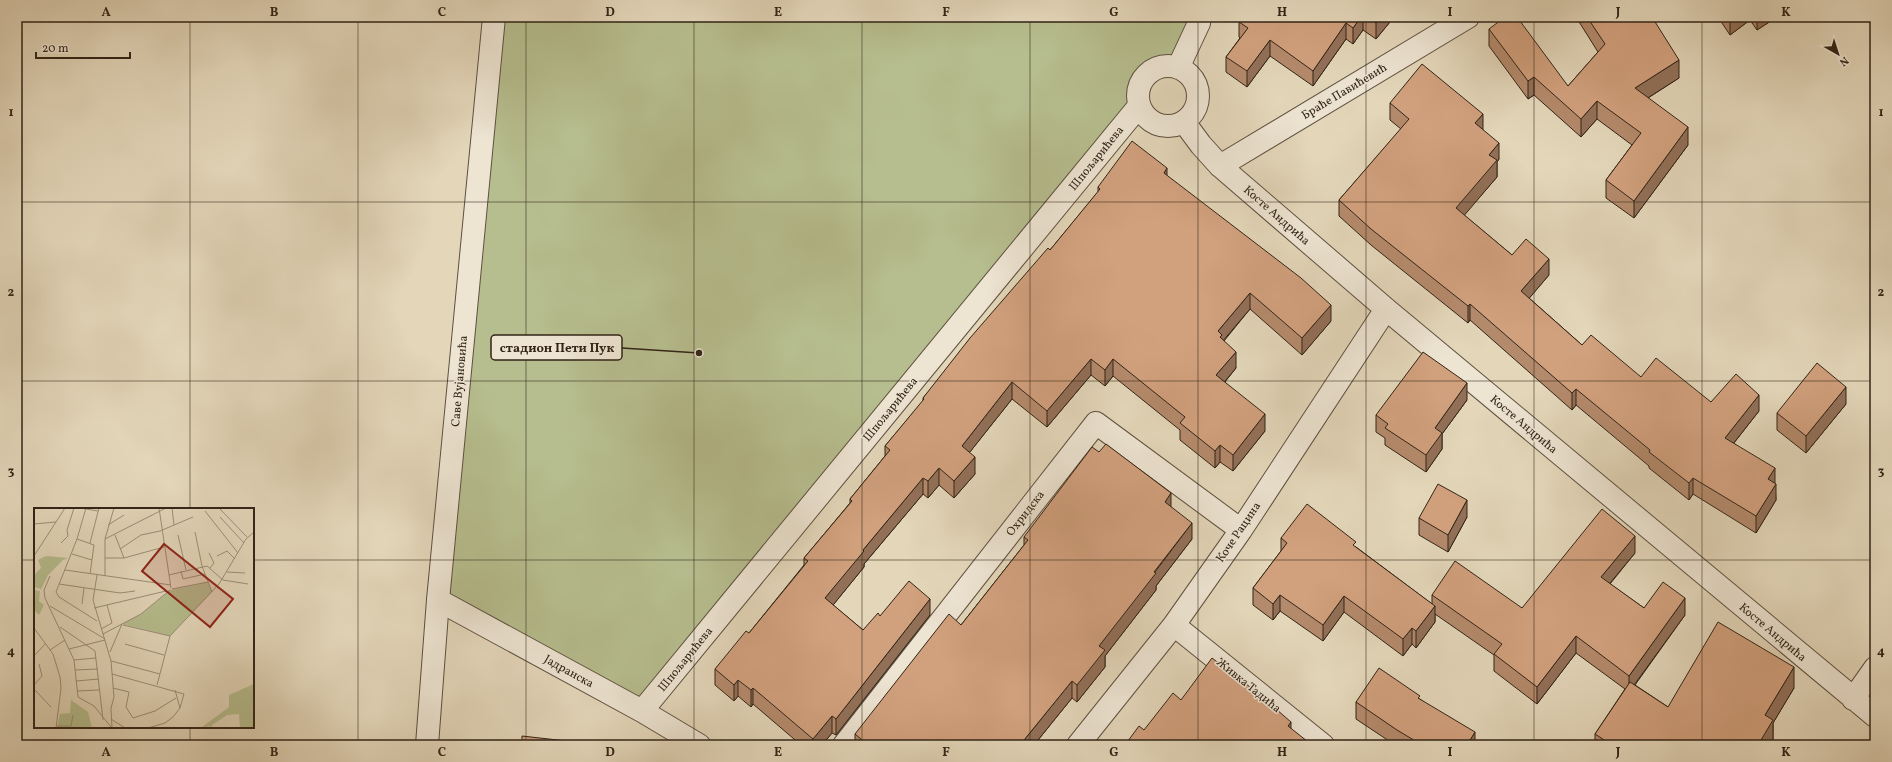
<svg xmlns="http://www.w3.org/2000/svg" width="1892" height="762" font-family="Vollkorn,serif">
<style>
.green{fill:#b6bd8e;stroke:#747052}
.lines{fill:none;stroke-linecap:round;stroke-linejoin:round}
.minor-casing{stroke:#5e5040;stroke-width:24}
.tertiary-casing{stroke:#5e5040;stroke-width:24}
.minor{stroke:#ede4d2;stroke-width:22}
.tertiary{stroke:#ede4d2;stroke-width:22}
.wall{fill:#b48a6c;stroke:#322417}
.shaded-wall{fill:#927058;stroke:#322417}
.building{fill:#d1a07d;stroke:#322417}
.grid{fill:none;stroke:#322417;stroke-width:1;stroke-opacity:0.55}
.labels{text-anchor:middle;stroke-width:3;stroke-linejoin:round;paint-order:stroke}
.street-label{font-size:12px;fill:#322417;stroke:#ede4d2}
.inset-road{fill:none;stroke:#9c8f78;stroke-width:1}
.view{fill:#8f2418;fill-opacity:0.15;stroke:#8f2418;stroke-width:2}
.inset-edge{fill:none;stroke:#322417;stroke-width:2}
.leader{fill:none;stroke:#322417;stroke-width:1.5}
.callout-dot{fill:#322417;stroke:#ede4d2;stroke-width:1.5}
.callout{fill:#ede4d2;stroke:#322417;stroke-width:1.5}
.callout-label{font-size:13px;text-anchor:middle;font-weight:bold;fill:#322417}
.neatline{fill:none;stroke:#322417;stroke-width:1.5}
.grid-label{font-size:13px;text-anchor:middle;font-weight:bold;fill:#322417}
</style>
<rect width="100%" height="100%" fill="#e3d6b9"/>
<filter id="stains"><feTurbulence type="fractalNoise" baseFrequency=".005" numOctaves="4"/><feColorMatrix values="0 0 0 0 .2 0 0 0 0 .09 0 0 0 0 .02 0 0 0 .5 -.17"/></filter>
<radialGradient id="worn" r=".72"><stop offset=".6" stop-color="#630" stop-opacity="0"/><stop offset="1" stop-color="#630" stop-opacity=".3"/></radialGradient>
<!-- green -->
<path class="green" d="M494,17H1188L1178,68C1156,64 1141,74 1137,96L642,711L438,600Z"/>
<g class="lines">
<defs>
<path id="minor" d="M1138 96a30 30 0 1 1 60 0a30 30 0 1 1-60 0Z
M1178,68L1199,23L1200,17
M1184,122L1201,145L1220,166L1386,309L1875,716
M1220,166L1468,17
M438,600L642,711L699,745
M1174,625L1323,745
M1853,699L1875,668
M642,711L1139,106
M844,745L1096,423L1241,530
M1078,745L1174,625L1241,530L1386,309"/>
<path id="tertiary" d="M427,745L438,600L494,17"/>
</defs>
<!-- minor casing -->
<use href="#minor" class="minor-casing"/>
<!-- tertiary casing -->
<use href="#tertiary" class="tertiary-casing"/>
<!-- minor -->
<use href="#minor" class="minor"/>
<!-- tertiary -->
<use href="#tertiary" class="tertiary"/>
</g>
<!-- wall -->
<path class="wall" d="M1243,17H1394L1376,39L1363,30L1353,44L1346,39L1313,86L1270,56L1247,87L1226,72V57L1240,38L1239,37V22Z
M1576,17H1652L1679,78L1648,98L1688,145L1634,218L1606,198V180L1632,145L1597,119L1581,137L1534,95L1528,99L1489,46V29L1568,86L1598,52Z
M1718,17H1777L1757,30L1750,20L1730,35Z
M1390,103L1483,130L1499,159L1497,162V177L1464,215L1512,255L1549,275L1529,298L1582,345L1641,377L1711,402L1759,411L1734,443L1775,484L1776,500L1756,533L1693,494L1689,500L1649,468V466L1576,405L1572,410L1470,320L1468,323L1371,245L1339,216V200L1401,129L1390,120Z
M1167,176L1331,321L1302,355L1250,309L1224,341L1236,368L1225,382L1265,431L1233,471L1220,462L1215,468L1180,440V430L1113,376L1105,386L1091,375L1047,427L1012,399L969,453L975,474L954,498L939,485L928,498L923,494L864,564V567L833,605L863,630L880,616L930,615L836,735L832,733L822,745H801L753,704L751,707L738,696L734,701L715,685V669L749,633L804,565V558L850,503V499L885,456V446L923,401V398L1050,250L1098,192V187Z
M1875,372V393L1873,391V376Z
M1467,400L1442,434V449L1426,472L1385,445V438L1376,432V415Z
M1846,404L1806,453L1777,430V413Z
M1171,507L1192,539L1156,586V590L1105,656V667L1077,702L1072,698L1034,745H855V734L961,625L1024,545V537Z
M1467,517L1448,552L1419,535V518Z
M1281,538L1356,547L1432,604V595L1522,608L1635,553L1610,584L1644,608L1685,615L1635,685L1668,707L1794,688L1773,723V741L1770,745H1595V734L1625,689L1576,653L1537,704L1494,671V655L1435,614V622L1416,648L1412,644L1403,656L1344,612L1323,641L1280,611L1273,620L1253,605V588L1281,551Z
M1420,699L1475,745H1395L1356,719V702Z"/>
<!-- shaded-wall -->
<path class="shaded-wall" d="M1361,17H1363V30L1353,44V28Z
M1381,17H1394L1376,39V23Z
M1730,17H1750V20L1730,35Z
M1757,17H1777L1757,30Z
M1346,23V39L1313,86V71Z
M1270,40V56L1247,87V71Z
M1679,60V78L1635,106V88Z
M1534,77V95L1528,99V81Z
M1597,101V119L1581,137V119Z
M1483,114V131L1475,123Z
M1688,127V145L1634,218V201Z
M1499,143V159L1497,162V177L1456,225V208L1489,155Z
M1167,168V184L1164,173Z
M1549,259V275L1521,308V291Z
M1250,293V309L1222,342V351L1218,331Z
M1470,304V320L1468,323V306Z
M1331,305V321L1302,355V338Z
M1236,352V368L1216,392V375Z
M1091,359V375L1047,427V411Z
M1113,359V376L1105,386V370Z
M1012,382V399L962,462V446Z
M1467,383V400L1442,434V449L1426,472V455L1435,428Z
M1846,387V404L1806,453V436Z
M1576,389V405L1572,410V393Z
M1759,395V411L1725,454V438Z
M1265,414V431L1233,471V455Z
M1220,445V462L1215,468V451Z
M975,457V474L954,498V481Z
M939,468V485L928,498V481Z
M1775,468V484L1768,479Z
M923,478V494L864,564V567L825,615V598L863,550Z
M1693,478V494L1689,500V483Z
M1776,484V500L1756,533V516Z
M1171,493V510L1165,502Z
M1467,500V517L1448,552V535Z
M1192,523V539L1156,586V590L1105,656V667L1077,702V685L1099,646Z
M1635,536V553L1601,594V577Z
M1280,595V611L1273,620V604Z
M1344,596V612L1323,641V625Z
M1685,598V615L1629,692V676Z
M930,599V615L836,735V719Z
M1435,606V622L1416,648V631Z
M1412,628V644L1403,656V639Z
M1576,636V653L1537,704V687Z
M1794,667V688L1773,723V741L1770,745H1758L1765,715Z
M738,680V696L734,701V685Z
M1072,681V698L1034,745H1020Z
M753,688V704L751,707V690Z
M832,716V733L822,745H813V739Z
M1291,722V738L1288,726Z
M1475,732V745H1467Z"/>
<!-- building -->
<path class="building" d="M1243,17H1361L1353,28L1346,23L1313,71L1270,40L1247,71L1226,57L1248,28L1239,22Z
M1367,17H1381L1376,23Z
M1505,17H1517L1568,86L1605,44L1587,17H1652L1679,60L1635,88L1688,127L1634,201L1606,180L1641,133L1597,101L1581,119L1534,77L1528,81L1489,29Z
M1422,64L1483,114L1475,123L1499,143L1489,155L1497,160L1456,208L1512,255L1526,239L1549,259L1521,291L1582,345L1591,335L1641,377L1656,358L1711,402L1736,374L1759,395L1725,438L1775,468L1768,479L1776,484L1756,516L1693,478L1689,483L1649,452L1650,450L1576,389L1572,393L1470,304L1468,306L1371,229L1339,200L1409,119L1390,103Z
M1132,141L1167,168L1164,173L1301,278L1331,305L1302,338L1250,293L1218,331L1222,335L1220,337L1236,352L1216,375L1265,414L1233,455L1220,445L1215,451L1180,423L1185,417L1113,359L1105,370L1091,359L1047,411L1012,382L962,446L975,457L954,481L939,468L928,481L923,478L863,550L864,551L825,598L863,630L878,613L880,616L909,581L930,599L836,719L832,716L813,739L753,688L751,690L738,680L734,685L715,669L746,631L749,633L808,561L804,558L852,501L850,499L890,450L885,446L924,399L923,398L970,338L1048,248L1050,250L1100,189L1098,187Z
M1423,352L1467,383L1435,428L1442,433L1426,455L1385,428L1388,424L1376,415Z
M1817,363L1846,387L1806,436L1777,413Z
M1875,372V377L1873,376Z
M1106,444L1171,493L1165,502L1192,523L1154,572L1156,573L1099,646L1105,650L1077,685L1072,681L1020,745H868L855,734L949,614L961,625L1028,540L1024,537L1092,447L1099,452Z
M1438,484L1467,500L1448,535L1419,518Z
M1307,504L1356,542L1353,545L1435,606L1416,631L1412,628L1403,639L1344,596L1323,625L1280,595L1273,604L1253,588L1287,543L1281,538Z
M1602,509L1635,536L1601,577L1644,608L1663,582L1685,598L1629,676L1576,636L1537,687L1494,654L1502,644L1432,595L1455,561L1522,608Z
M1718,622L1794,667L1765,715L1773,720L1758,745H1612L1595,734L1630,682L1668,707Z
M1212,658L1254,690L1291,722L1288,726L1312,745H1125L1139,726L1144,730L1173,693L1181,700Z
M1379,668L1420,696L1418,698L1475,732L1467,745H1422L1397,730L1356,702Z
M522,736L602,745H522Z"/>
<!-- grid -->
<path class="grid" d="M190,17V509M358,17V745M526,17V745M694,17V745M862,17V745M1030,17V745M1198,17V745M1366,17V745M1534,17V745M1702,17V745M17,202H1875M17,381H1875M17,560H35M253,560H1875M190,727V745"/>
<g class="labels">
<!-- street labels -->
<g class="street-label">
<text transform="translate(1344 91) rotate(-31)" y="4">Браће Павићевић</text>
<text transform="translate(1096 158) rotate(-51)" y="4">Шпољарићева</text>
<text transform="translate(1277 215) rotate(41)" y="4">Косте Андрића</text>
<text transform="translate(459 381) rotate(-85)" y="4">Саве Вујановића</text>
<text transform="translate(890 409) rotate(-51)" y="4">Шпољарићева</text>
<text transform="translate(1524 424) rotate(40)" y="4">Косте Андрића</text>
<text transform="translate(1025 513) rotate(-52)" y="4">Охридска</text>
<text transform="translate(1238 532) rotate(-56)" y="4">Коче Рацина</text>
<text transform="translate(1773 632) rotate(40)" y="4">Косте Андрића</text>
<text transform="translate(685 659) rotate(-51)" y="4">Шпољарићева</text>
<text transform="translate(569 671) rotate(29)" y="4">Јадранска</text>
<text transform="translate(1249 685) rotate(39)" y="4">Живка Тадића</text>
</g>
</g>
<!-- overview -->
<g transform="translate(34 508)">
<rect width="220" height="220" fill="#e3d6b9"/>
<path d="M12,48L34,50L29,52L14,67L7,81L0,79V67L7,60L4,52ZM174,74L178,84L136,128L88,116L107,106L136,82ZM0,82L6,83L5,93L10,97L5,107L0,102ZM220,176V220H206L205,206L193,207L178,217V220H175L177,218L167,220L195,199V187ZM37,192L54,204L58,220H23L26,206L36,205Z" fill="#b6bd8e"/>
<path class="inset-road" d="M46,0L64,3M52,0L43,31L22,84L25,89L63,113M125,0L137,80M138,0L140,17M185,0L213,29M171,3L204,45M186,9L210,35M0,16L22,14M74,17L90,7M161,24L168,58L178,84M81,27L90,50M144,27L152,62M43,31L60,37L56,66M71,31L132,0M27,35L34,28L33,22L40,0M56,35L65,0M86,41L107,27L126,23L159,9M175,45L180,55L176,60M38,46L58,52M0,48L31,0M183,48L193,43L201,51M71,50H90L130,39M31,62L137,77M147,63L149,71L171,66M193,64L211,65M63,67L59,92L77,153L80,189L77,200L78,220M135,67L173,58L189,72L214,76M16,68L10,82L11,90L40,152L44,189L60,198L77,219M71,68V31L80,0M25,76L86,85L101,83M138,81L174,74M48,96L50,80M16,98L71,131M60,100L132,83M89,117L136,128M26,119L61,143L69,212M0,120L19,146L26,169L27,180L22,220M67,121L78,115L73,97M69,126L107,106L136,82M91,136L130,147M35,141L71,132M16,142L31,132M76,144L88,116M0,148L12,135M40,152L62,150M77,153L126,166M41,162L64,161M78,166L150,186L146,200L139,209L131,215L114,220M42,173L65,171M0,177L8,168L5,156M123,177L136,128L185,76L212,31L220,24M79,180L95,184L92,199L99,210L121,203L142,190M0,181L17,199M141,182L146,200M43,183L65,182M77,211L91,220M23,218H37L39,207"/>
<path class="view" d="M130,36L199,91L176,119L108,63Z"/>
<rect width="220" height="220" class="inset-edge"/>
</g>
<!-- callouts -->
<path class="leader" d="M699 353L622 348"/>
<circle class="callout-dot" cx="699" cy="353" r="4"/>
<rect class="callout" x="491" y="335" width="131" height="25" rx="4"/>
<g class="callout-label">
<text x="557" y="352">стадион Пети Пук</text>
</g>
<!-- margin -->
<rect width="1892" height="762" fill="none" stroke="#e3d6b9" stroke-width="44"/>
<!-- north arrow -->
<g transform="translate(1838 54) rotate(141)" stroke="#ede4d2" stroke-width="3" paint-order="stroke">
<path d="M0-3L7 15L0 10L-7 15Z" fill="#322417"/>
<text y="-6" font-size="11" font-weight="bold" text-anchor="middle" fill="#322417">N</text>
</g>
<!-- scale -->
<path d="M36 52v6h94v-6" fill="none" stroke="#322417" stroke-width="2"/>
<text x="42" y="52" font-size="12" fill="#322417" stroke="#ede4d2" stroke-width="3" paint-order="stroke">20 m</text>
<rect x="22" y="22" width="1848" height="718" class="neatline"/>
<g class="grid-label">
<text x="106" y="16">A</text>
<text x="274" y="16">B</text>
<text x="442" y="16">C</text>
<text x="610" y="16">D</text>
<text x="778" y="16">E</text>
<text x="946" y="16">F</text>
<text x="1114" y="16">G</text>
<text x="1282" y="16">H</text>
<text x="1450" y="16">I</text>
<text x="1618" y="16">J</text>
<text x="1786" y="16">K</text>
<text x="11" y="116">1</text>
<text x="1881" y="116">1</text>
<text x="11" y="296">2</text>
<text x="1881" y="296">2</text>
<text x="11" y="475">3</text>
<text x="1881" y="475">3</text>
<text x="11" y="655">4</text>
<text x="1881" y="655">4</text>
<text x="106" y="756">A</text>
<text x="274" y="756">B</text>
<text x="442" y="756">C</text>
<text x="610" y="756">D</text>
<text x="778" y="756">E</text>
<text x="946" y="756">F</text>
<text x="1114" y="756">G</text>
<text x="1282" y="756">H</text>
<text x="1450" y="756">I</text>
<text x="1618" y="756">J</text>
<text x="1786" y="756">K</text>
</g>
<rect width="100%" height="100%" filter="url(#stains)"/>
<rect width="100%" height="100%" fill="url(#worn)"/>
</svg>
